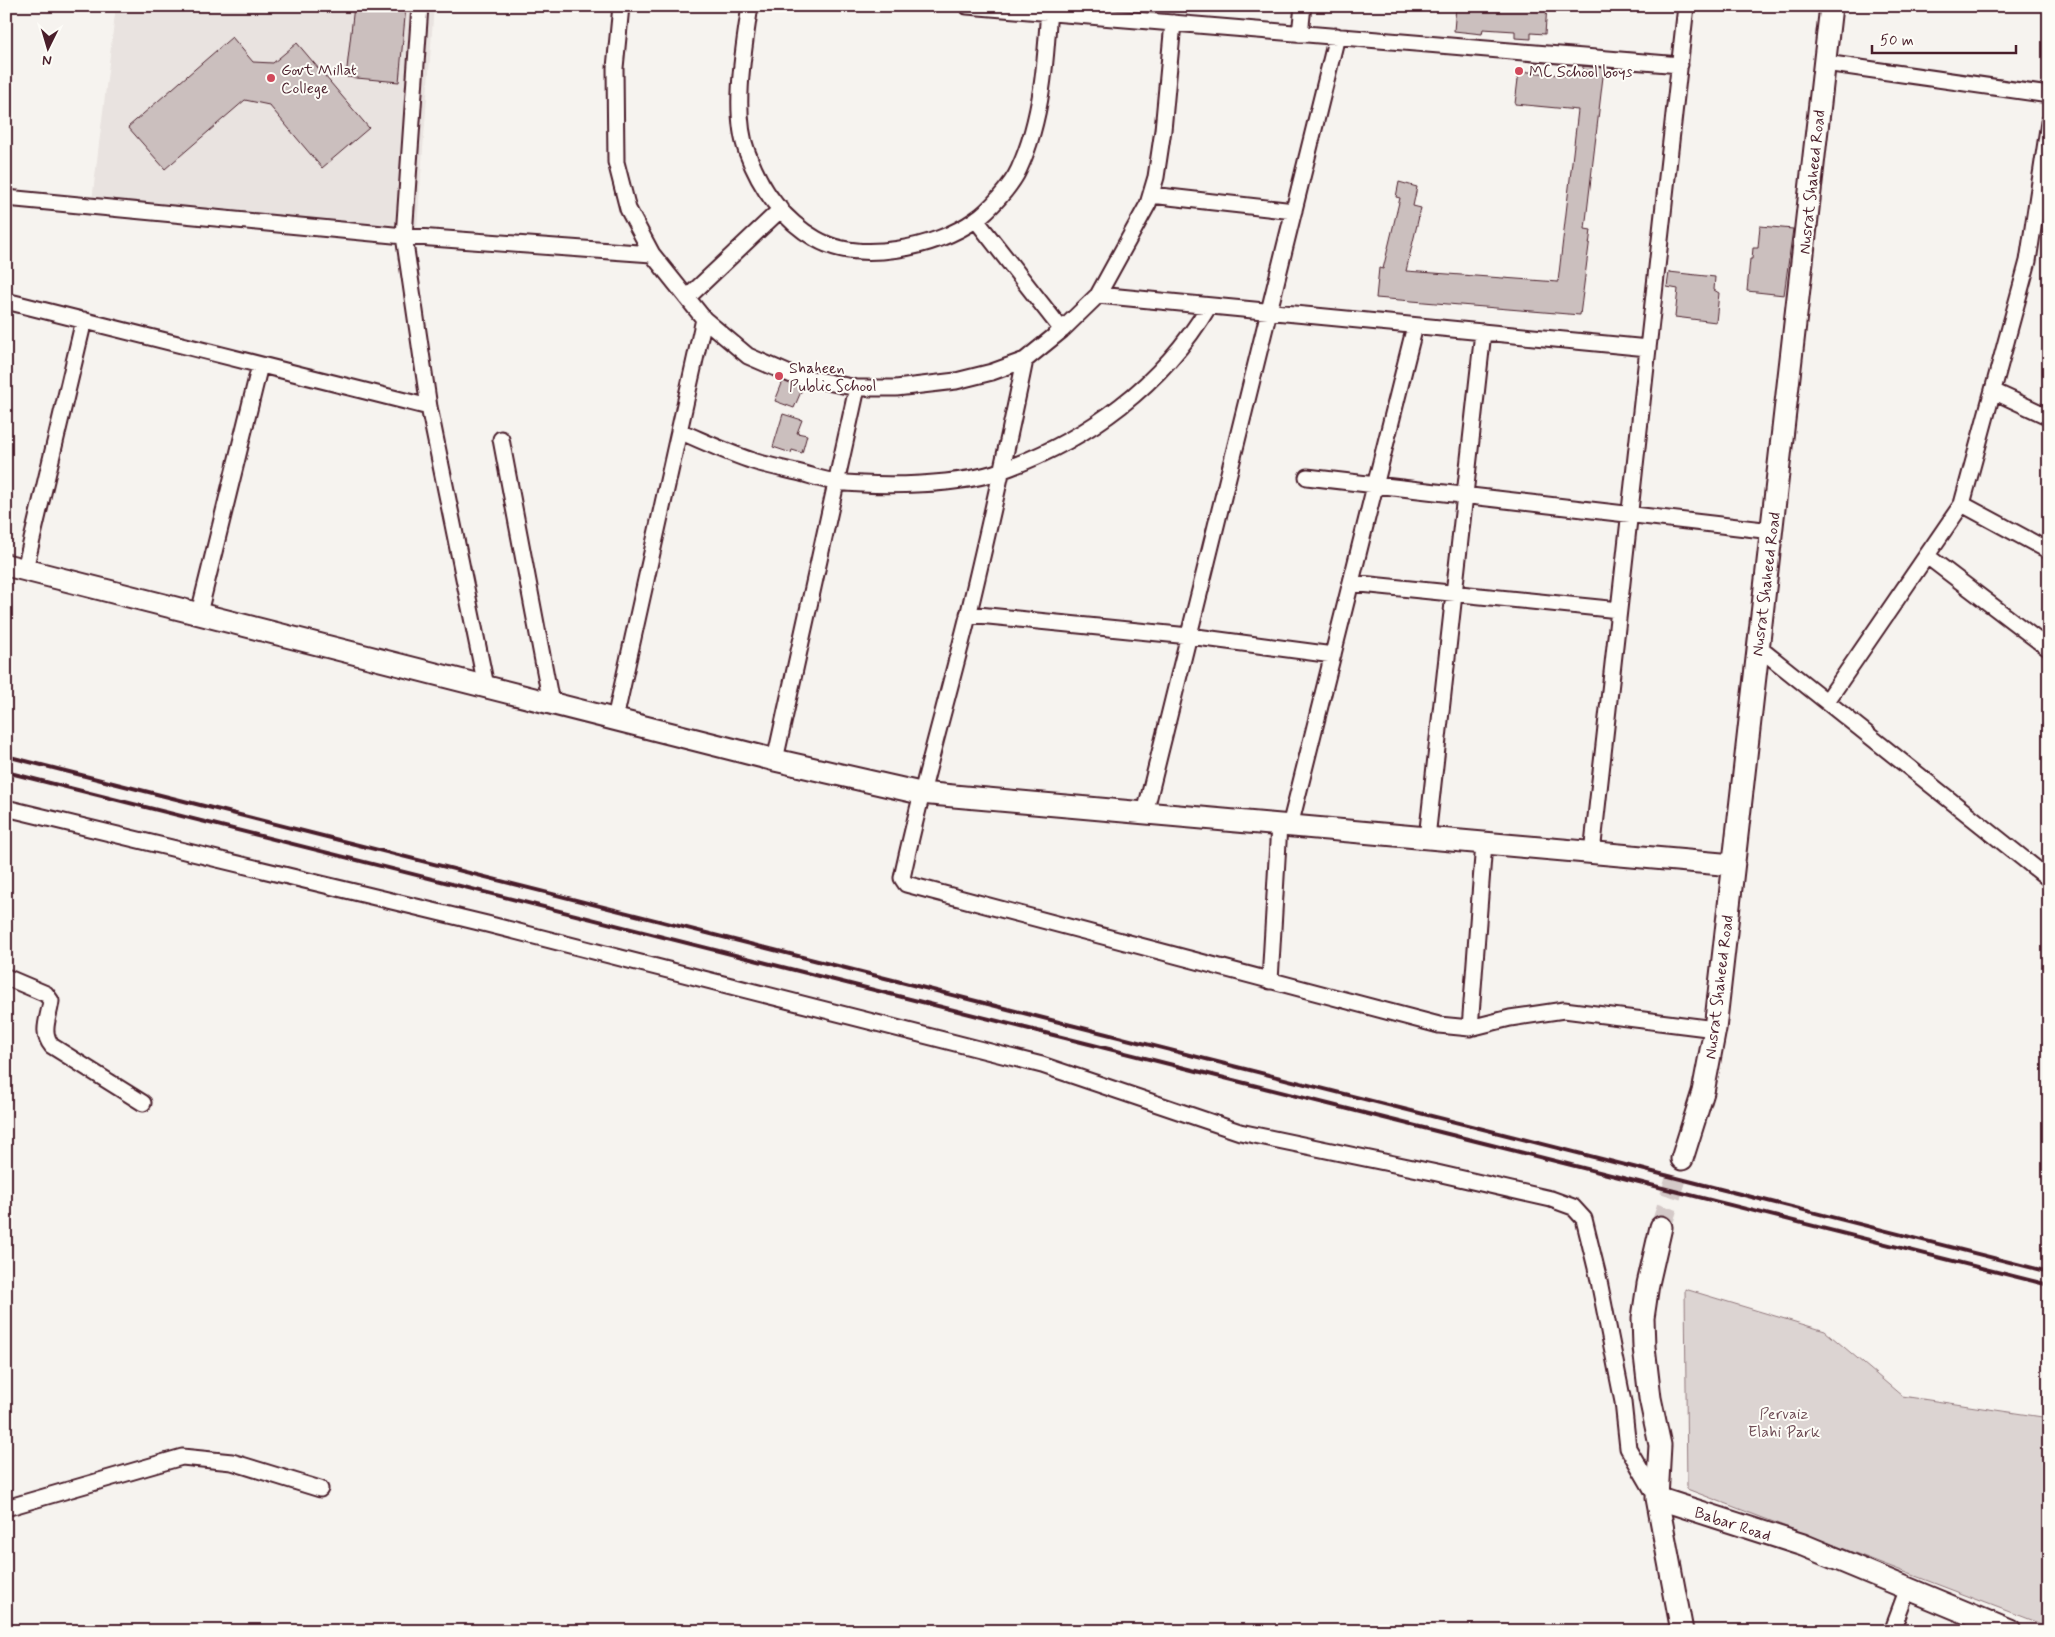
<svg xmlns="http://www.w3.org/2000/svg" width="2055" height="1637" font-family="Mynerve,sans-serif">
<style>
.built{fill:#e9e3e0}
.green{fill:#dcd4d2;stroke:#937a7e}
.building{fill:#cbbfbe;stroke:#4a1f2b}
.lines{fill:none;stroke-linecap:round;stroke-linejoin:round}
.secondary-tunnel{stroke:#d4c9c8;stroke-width:21;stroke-dasharray:21 11;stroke-linecap:butt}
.street-casing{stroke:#4a1f2b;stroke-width:19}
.secondary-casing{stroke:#4a1f2b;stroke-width:25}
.street{stroke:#fdfcf7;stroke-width:15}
.secondary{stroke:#fdfcf7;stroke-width:21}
.rail{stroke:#4a1f2b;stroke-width:4}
.poi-dot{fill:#d1495b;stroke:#fdfcf7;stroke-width:2}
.labels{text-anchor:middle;stroke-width:4;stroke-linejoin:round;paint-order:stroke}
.poi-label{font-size:16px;fill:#4a1f2b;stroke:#fdfcf7;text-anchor:start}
.street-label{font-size:16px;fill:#4a1f2b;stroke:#fdfcf7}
.park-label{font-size:16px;fill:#6e4c55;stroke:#fdfcf7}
</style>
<rect width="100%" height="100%" fill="#f6f3ef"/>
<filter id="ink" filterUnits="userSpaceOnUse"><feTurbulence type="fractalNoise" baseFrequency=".02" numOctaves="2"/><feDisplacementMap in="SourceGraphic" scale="10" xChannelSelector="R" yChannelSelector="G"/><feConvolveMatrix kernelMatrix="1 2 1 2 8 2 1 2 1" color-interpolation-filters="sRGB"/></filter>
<g filter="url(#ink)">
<!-- built -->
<path class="built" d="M116,6H434L417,227L92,201Z"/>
<!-- green -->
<path class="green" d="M1685,1289L1825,1331L1902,1396L2049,1418V1627L1687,1489Z"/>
<!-- building -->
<path class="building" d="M354,6H406L399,82L346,77Z
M1456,6L1497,9V6H1547L1545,34L1531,33V39L1515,38V31L1483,29L1482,34L1454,31Z
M232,37L253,62L273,63L297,43L369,128L322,168L269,105L245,100L165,169L128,127Z
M1583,66L1604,68L1585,229L1591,230L1580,315L1376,298L1379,268L1383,269L1400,198L1396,197L1399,182L1417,187L1413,206L1421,208L1406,271L1558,282L1578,110L1515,104L1519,71L1582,77Z
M1760,226L1793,229L1784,295L1747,291L1750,259H1752L1753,248H1758Z
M1669,272L1715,277L1714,290L1719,293L1716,322L1675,317L1678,289L1667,287Z
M783,381L803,387L794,408L775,401Z
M783,414L802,420L797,433L807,435L802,453L792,450L791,453L773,447Z"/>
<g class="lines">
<!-- secondary-tunnel -->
<path class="secondary-tunnel" d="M1661,1227L1682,1159"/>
<defs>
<path id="street" d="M420,6L404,236L429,407L486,686
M621,6L615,68L616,162L628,209L652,254L704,319L748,356L792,375L857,388H896L956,381L992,372L1025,360L1062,330L1098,295L1148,204L1156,177L1163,130L1173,23
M750,6C744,47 732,113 747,152C760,188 783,220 816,239C859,264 936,248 975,220C989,211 1012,185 1019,169C1042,119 1046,60 1049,6
M967,6L1680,65
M1300,34L1303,6
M1825,63L2049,95
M1151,195L1294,211
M6,198L404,236L652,254
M976,220L1062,330
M1098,295L1648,348
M687,298L781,209
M6,301L429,407
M1025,360C1008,444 989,528 969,612C947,701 921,788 902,878L906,884L1439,1025L1470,1028L1510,1018L1564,1010L1715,1029
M1993,391L2049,417
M679,431C703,441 728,453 753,461C768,466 785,469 801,473C812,476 825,481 837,482C882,487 961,486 1003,470C1089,439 1162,385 1209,306
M501,439L551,703
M1307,477L1772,531
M1962,504L2049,551
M1927,556L2049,649
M25,569L84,320
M1351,583L1619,610
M199,613L260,365
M968,614L1189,636L1333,655
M1758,647L2049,879
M1827,701L1962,504L2028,261L2049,122
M615,719L704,319
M775,760L857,388
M6,808L487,924L1042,1065L1240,1132L1437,1173L1551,1199L1573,1207L1584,1219L1598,1276L1623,1402L1628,1448L1657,1498
M1145,813L1337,36
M1290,826L1415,326
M1427,838L1483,332
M1592,853L1686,6
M6,977L46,994L51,1001C49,1018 40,1032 52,1046L143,1103
M1270,981L1279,825
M1470,1028L1484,843
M6,1508L182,1457L232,1462L320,1489
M1892,1631L1908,1588"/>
<path id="secondary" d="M6,565L775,760L920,793L1733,865
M1682,1159L1703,1092L1715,1029L1831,6
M1661,1227L1648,1284L1643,1318L1644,1347L1650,1398L1660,1445L1657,1498L1803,1545L2010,1631
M1657,1498L1682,1631"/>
</defs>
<!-- street casing -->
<use href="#street" class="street-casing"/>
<!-- secondary casing -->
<use href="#secondary" class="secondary-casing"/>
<!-- street -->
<use href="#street" class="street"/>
<!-- secondary -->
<use href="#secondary" class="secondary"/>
<!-- rail -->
<path class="rail" d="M6,756L2049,1272
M6,772L2049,1285"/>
</g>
</g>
<!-- markers -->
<g class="poi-dot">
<circle cx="1519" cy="71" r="5"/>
<circle cx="271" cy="78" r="5"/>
<circle cx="779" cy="376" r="5"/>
</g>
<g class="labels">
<!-- poi labels -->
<g class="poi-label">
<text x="281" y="75">Govt Millat<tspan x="281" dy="18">College</tspan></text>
<text x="1529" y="77">MC School boys</text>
<text x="789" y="373">Shaheen<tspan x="789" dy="18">Public School</tspan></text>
</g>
<!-- street labels -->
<g class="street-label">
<text transform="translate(1811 182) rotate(-84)" y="6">Nusrat Shaheed Road</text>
<text transform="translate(1765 584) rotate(-83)" y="6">Nusrat Shaheed Road</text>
<text transform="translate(1718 987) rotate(-83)" y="6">Nusrat Shaheed Road</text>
<text transform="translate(1733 1523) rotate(18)" y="6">Babar Road</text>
</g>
<!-- park labels -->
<g class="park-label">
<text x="1784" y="1419">Pervaiz<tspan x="1784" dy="18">Elahi Park</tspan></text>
</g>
</g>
<!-- margin -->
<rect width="2055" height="1637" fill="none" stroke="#fdfcf7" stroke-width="25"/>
<rect x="12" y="12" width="2030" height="1612" fill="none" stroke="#4a1f2b" stroke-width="2" filter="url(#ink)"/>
<!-- north arrow -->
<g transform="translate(48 48) rotate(185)" stroke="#fdfcf7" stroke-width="4" paint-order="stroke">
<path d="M0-4L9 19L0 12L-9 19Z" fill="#4a1f2b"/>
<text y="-8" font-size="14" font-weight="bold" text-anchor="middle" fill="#4a1f2b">N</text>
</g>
<!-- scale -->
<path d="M1872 45v8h144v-8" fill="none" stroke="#4a1f2b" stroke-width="2.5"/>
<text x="1880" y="45" font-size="15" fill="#4a1f2b" stroke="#fdfcf7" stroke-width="4" paint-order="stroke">50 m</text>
</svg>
